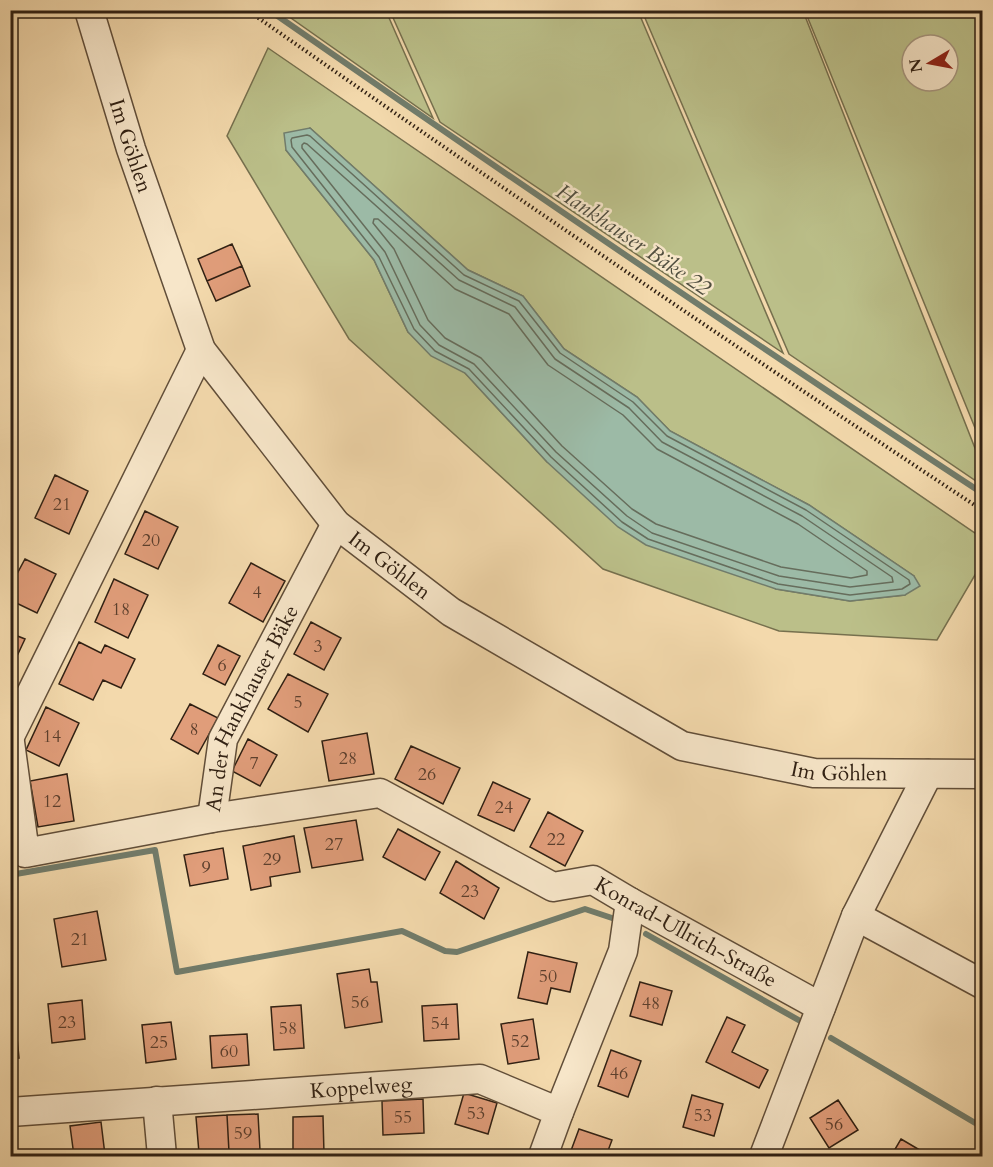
<svg xmlns="http://www.w3.org/2000/svg" width="993" height="1167" font-family="Cardo,serif">
<style>
.green{fill:#bbbf89;stroke:#76704e;stroke-width:1.5;fill-rule:evenodd}
.water{fill:#9cbaa6;stroke:#717c6b;stroke-width:1.5}
.lines{fill:none;stroke-linecap:round;stroke-linejoin:round}
.shore{stroke:#666d5c;stroke-width:1.5}
.stream{stroke:#717c6b;stroke-width:6}
.building{fill:#e09d7a;stroke:#302013;stroke-width:1.5}
.minor-casing{stroke:#614e39;stroke-width:31}
.path{stroke:#302013;stroke-width:4;stroke-dasharray:1.5 3;stroke-linecap:butt}
.minor{stroke:#f7e6c9;stroke-width:28}
.labels{text-anchor:middle;stroke-width:5;stroke-linejoin:round;paint-order:stroke}
.number-label{font-size:18px;fill:#5c3f2d}
.street-label{font-size:21px;fill:#302013;stroke:#f7e6c9}
.water-label{font-size:22px;font-style:italic;fill:#504e3f;stroke:#f7e6c9}
</style>
<rect width="100%" height="100%" fill="#f3d9ac"/>
<filter id="stains"><feTurbulence type="fractalNoise" baseFrequency=".00333" numOctaves="4"/><feColorMatrix values="0 0 0 0 .2 0 0 0 0 .09 0 0 0 0 .02 0 0 0 .5 -.17"/></filter>
<radialGradient id="worn" r=".72"><stop offset=".6" stop-color="#630" stop-opacity="0"/><stop offset="1" stop-color="#630" stop-opacity=".3"/></radialGradient>
<!-- green -->
<path class="green" d="M281,11H386L433,118Z
M390,11H638L783,353L440,122Z
M642,11H803L982,466V485L789,354Z
M805,11H982V445ZM912,45H948V81H912Z
M268,48L982,538V563L937,640L779,631L603,569L349,339L227,136ZM310,128L468,270L523,296L564,349L637,397L670,431L809,505L914,576L905,595L850,601L776,589L547,462L465,373L408,332L374,260L286,150Z"/>
<!-- water -->
<path class="water" d="M310,128L468,270L523,296L564,349L637,397L670,431L809,505L914,576L920,586L905,595L850,601L776,589L646,545L618,527L547,462L465,373L431,356L408,332L374,260L286,150L284,133Z"/>
<g class="lines">
<!-- shore -->
<path class="shore" d="M307,135L310,136L464,275L519,301L560,353L633,402L667,436L806,510L909,580L910,584L902,589L850,595L778,584L648,539L622,522L551,457L469,369L435,351L414,329L379,257L292,147L291,140L292,138Z
M304,143L307,144L459,280L515,307L555,359L629,408L662,442L802,516L892,577L893,582L850,587L779,576L652,533L627,516L556,452L474,364L439,345L420,325L385,252L302,148V145Z
M374,219H378L455,289L509,314L548,365L623,415L657,449L798,524L867,571V575L851,578L781,567L656,524L632,509L562,446L481,358L445,338L428,320L394,249L373,223Z"/>
<!-- stream -->
<path class="stream" d="M269,10C505,174 742,336 982,493
M10,875L155,850L177,972L402,931L445,951L457,952L585,909L612,918
M646,934L802,1022
M831,1038L982,1127"/>
</g>
<!-- building -->
<path class="building" d="M232,244L242,266L207,281L198,259Z
M242,266L250,286L216,301L207,281Z
M55,475L88,491L69,534L35,518Z
M145,511L178,527L158,569L125,554Z
M25,559L56,574L37,613L10,600V587Z
M251,563L285,581L263,622L229,603Z
M114,579L148,595L128,638L95,622Z
M311,622L341,638L324,670L294,654Z
M10,633L25,639L10,671Z
M79,642L101,653L105,645L135,659L121,688L103,680L93,700L59,684Z
M218,645L240,656L225,685L203,674Z
M288,674L328,694L308,732L268,709Z
M190,704L218,718L198,754L171,739Z
M46,707L79,723L59,766L26,750Z
M367,733L374,774L329,781L322,741Z
M248,739L277,755L260,786L232,771Z
M411,746L460,768L443,804L395,779Z
M67,774L74,821L38,827L30,781Z
M493,782L530,799L514,831L478,815Z
M548,812L583,831L565,866L530,847Z
M356,820L363,860L312,868L304,828Z
M398,829L440,852L425,880L383,857Z
M294,836L300,872L270,877L271,886L251,890L243,846Z
M223,848L228,879L190,886L184,855Z
M456,861L499,888L484,919L440,893Z
M97,911L106,960L62,967L54,919Z
M528,952L577,963L570,992L551,988L547,1004L518,998Z
M369,969L371,982H377L382,1022L345,1028L337,974Z
M640,982L672,991L662,1025L630,1016Z
M82,1000L85,1039L52,1043L48,1004Z
M457,1004L459,1039L424,1041L422,1006Z
M301,1005L304,1048L274,1050L271,1007Z
M15,1017L19,1058L10,1059V1018Z
M727,1017L745,1025L732,1052L768,1070L759,1088L706,1062Z
M533,1019L539,1059L508,1064L501,1024Z
M171,1022L176,1059L146,1063L142,1025Z
M247,1034L249,1065L212,1068L210,1036Z
M611,1050L641,1061L628,1097L598,1086Z
M464,1093L497,1103L488,1134L455,1124Z
M692,1095L723,1104L714,1136L683,1127Z
M423,1099L424,1133L383,1135L382,1101Z
M838,1100L858,1130L829,1148L810,1118Z
M258,1114L260,1150L229,1152L227,1115Z
M227,1115L229,1152L199,1153L196,1117Z
M323,1116L324,1154L293,1155V1117Z
M101,1122L105,1155L74,1156L70,1126Z
M10,1127H12L15,1156H10Z
M579,1129L612,1140L606,1156H569Z
M901,1139L930,1156H891Z"/>
<g class="lines">
<defs>
<g id="minor">
<path id="s1" d="M89,10L131,149L201,350L336,524L451,612L682,746L814,773L982,774"/>
<path d="M10,736L201,350"/>
<path id="s2" d="M10,742L25,853L212,818L380,793L553,887L593,880L630,902L821,1007"/>
<path id="s3" d="M212,818L223,739L336,524"/>
<path d="M856,916L982,984"/>
<path d="M157,1101L162,1156"/>
<path id="s4" d="M10,1112L480,1079L559,1112L543,1156"/>
<path d="M559,1112L623,951L630,902"/>
<path d="M764,1156L856,916L928,774"/>
</g>
</defs>
<!-- minor casing -->
<use href="#minor" class="minor-casing"/>
<!-- path -->
<path class="path" d="M247,10C490,180 735,347 982,510"/>
<!-- minor -->
<use href="#minor" class="minor"/>
</g>
<g class="labels">
<!-- number labels -->
<g class="number-label">
<text x="62" y="510">21</text>
<text x="151" y="546">20</text>
<text x="257" y="598">4</text>
<text x="121" y="615">18</text>
<text x="318" y="652">3</text>
<text x="222" y="671">6</text>
<text x="298" y="708">5</text>
<text x="194" y="735">8</text>
<text x="52" y="742">14</text>
<text x="348" y="764">28</text>
<text x="254" y="769">7</text>
<text x="427" y="780">26</text>
<text x="52" y="807">12</text>
<text x="504" y="813">24</text>
<text x="556" y="845">22</text>
<text x="334" y="850">27</text>
<text x="272" y="865">29</text>
<text x="206" y="873">9</text>
<text x="470" y="897">23</text>
<text x="80" y="945">21</text>
<text x="548" y="982">50</text>
<text x="360" y="1008">56</text>
<text x="651" y="1009">48</text>
<text x="67" y="1028">23</text>
<text x="440" y="1029">54</text>
<text x="288" y="1034">58</text>
<text x="520" y="1047">52</text>
<text x="159" y="1048">25</text>
<text x="229" y="1057">60</text>
<text x="619" y="1079">46</text>
<text x="476" y="1119">53</text>
<text x="703" y="1121">53</text>
<text x="403" y="1123">55</text>
<text x="834" y="1130">56</text>
<text x="243" y="1139">59</text>
</g>
<!-- street labels -->
<g class="street-label">
<text dy="7" stroke="none"><textPath href="#s1" startOffset="142">Im Göhlen</textPath></text>
<text dy="7" stroke="none"><textPath href="#s1" startOffset="646">Im Göhlen</textPath></text>
<text dy="7" stroke="none"><textPath href="#s3" startOffset="118">An der Hankhauser Bäke</textPath></text>
<text dy="7" stroke="none"><textPath href="#s1" startOffset="1150">Im Göhlen</textPath></text>
<text dy="7" stroke="none"><textPath href="#s2" startOffset="816">Konrad-Ullrich-Straße</textPath></text>
<text dy="7" stroke="none"><textPath href="#s4" startOffset="352">Koppelweg</textPath></text>
</g>
<!-- water labels -->
<g class="water-label">
<text transform="translate(634 239) rotate(34)" y="8">Hankhauser Bäke 22</text>
</g>
</g>
<!-- margin -->
<rect width="993" height="1167" fill="none" stroke="#f3d9ac" stroke-width="36"/>
<rect x="12" y="12" width="969" height="1143" fill="none" stroke="#302013" stroke-width="3"/>
<rect x="18" y="18" width="957" height="1131" fill="none" stroke="#302013" stroke-width="1.5"/>
<!-- north arrow -->
<g transform="translate(930 63) rotate(260)"><circle r="28" fill="#f7e6c9" stroke="#a79780" stroke-width="1.5"/>
<path d="M0-4.5L10 22L0 15L-10 22Z" fill="#8f2418"/>
<text y="-9" font-size="16" font-weight="bold" text-anchor="middle" fill="#302013">N</text>
</g>
<rect width="100%" height="100%" filter="url(#stains)"/>
<rect width="100%" height="100%" fill="url(#worn)"/>
</svg>
